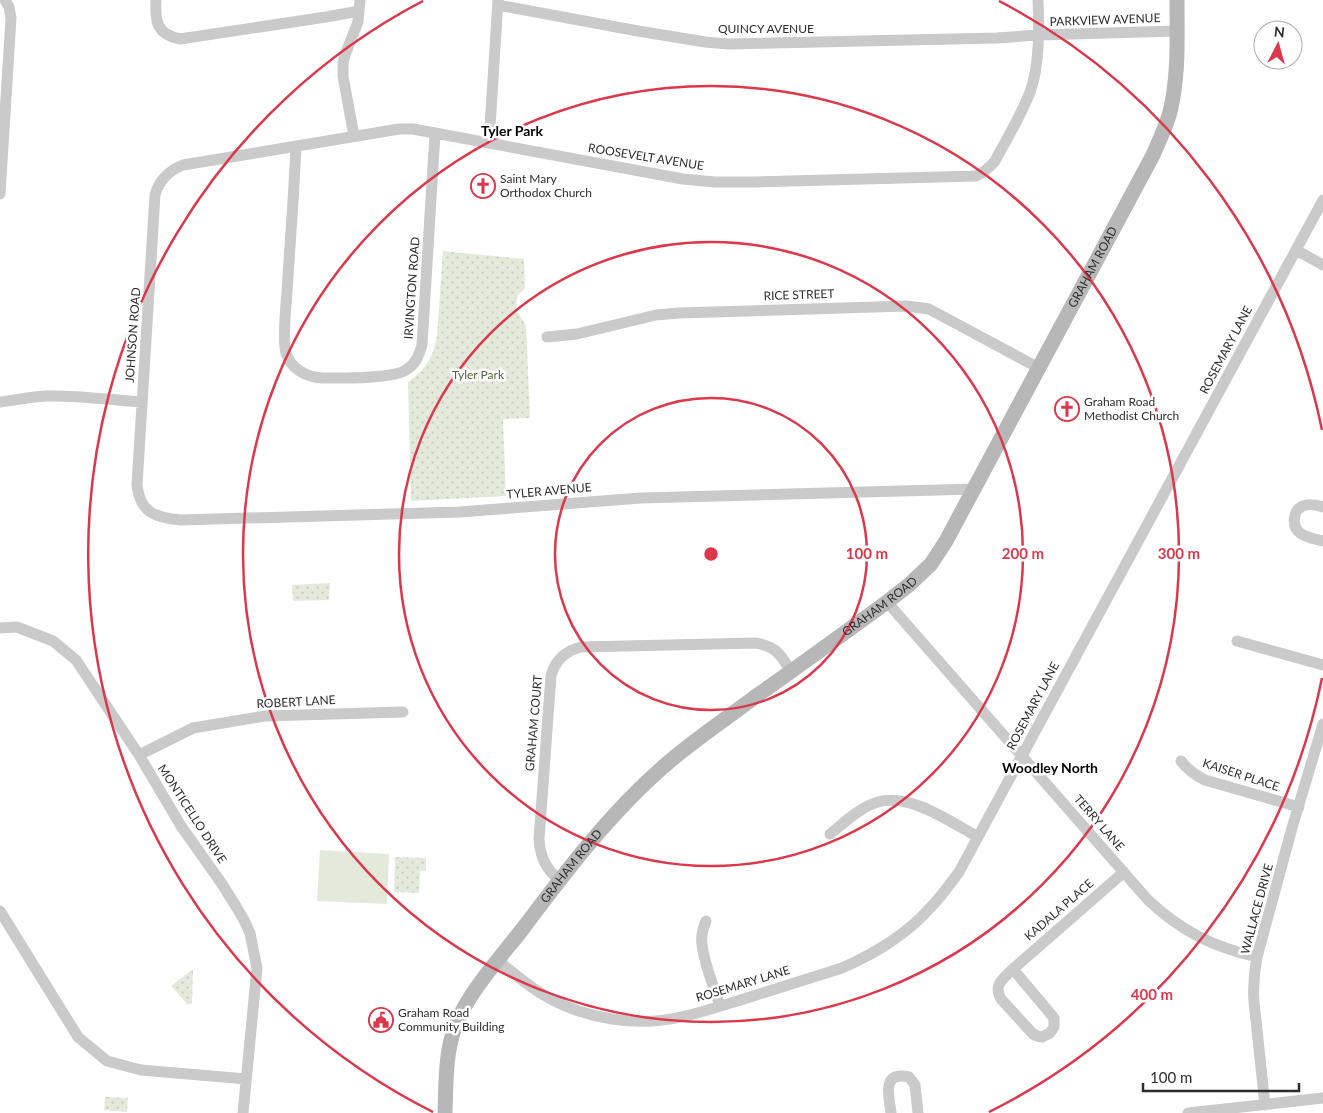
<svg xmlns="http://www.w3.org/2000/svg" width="1323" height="1113" font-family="Lato,sans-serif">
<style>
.grass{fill:#e4eadb}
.park{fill:url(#park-dots)}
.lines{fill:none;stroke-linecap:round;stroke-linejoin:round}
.street{stroke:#cacaca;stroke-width:11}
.secondary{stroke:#b7b7b7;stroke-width:15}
.ring{fill:none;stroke:#dc374b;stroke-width:2.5}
.labels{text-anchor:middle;stroke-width:5;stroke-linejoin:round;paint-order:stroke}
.street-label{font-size:12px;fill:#2d2d2d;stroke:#fff}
.poi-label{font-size:12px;fill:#2d2d2d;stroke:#fff;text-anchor:start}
.park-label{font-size:12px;fill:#52663d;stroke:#fff}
.neighbourhood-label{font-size:14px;font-weight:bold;fill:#000;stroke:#fff}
.centre{fill:#dc374b;stroke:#fff;stroke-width:2.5}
.ring-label{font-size:15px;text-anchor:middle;font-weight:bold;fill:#dc374b;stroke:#fff;stroke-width:5;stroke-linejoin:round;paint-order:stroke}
</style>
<defs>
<pattern id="park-dots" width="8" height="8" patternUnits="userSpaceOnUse" patternTransform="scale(1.25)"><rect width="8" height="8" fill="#e4eadb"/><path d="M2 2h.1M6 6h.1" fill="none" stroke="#c4c9bc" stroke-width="1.8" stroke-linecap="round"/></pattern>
</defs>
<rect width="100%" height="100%" fill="#fff"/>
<!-- grass -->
<path class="grass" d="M320,850L389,854L387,904L317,901Z"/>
<!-- park -->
<path class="park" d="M443,251L524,259L525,288L517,296L516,310L526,325L530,418L503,419L506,496L411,501L408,382C426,369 433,358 437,336Z
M330,583L329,600L293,601L292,585Z
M395,857L426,858V871H420L419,893L394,892Z
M193,969L192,1003L188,1005L171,986Z
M105,1097L128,1098L127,1112L104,1110Z"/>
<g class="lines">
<!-- street -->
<path class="street" d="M156,0C155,21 156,34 180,39L326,17L359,11
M498,5L638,31L705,42L728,44L997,38L1038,35L1177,31
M354,136L343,76V63L345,55L358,22L360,0
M489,143L498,0
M296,146C294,195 290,243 287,292C286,307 282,341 286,353C291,369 306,377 322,378C340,378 393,379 406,370C416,364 419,355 422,345L435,134
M0,194L11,18L9,7L5,0
M1296,250L1323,265
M547,337L577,334L656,315L679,313L907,306L929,309L1039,368
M0,402C15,400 30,397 46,396C78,395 110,400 142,402
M975,489L641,498L460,512L181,520C156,518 140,513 137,485L155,195C159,180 168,171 183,165L399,129H413L683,179L715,182H752L976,176C984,173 989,168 995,161C1007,138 1021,116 1030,92C1040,65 1039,28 1038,0
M1323,507C1317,505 1310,503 1303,506C1293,510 1291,526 1300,533C1306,538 1316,539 1323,541
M887,602L1148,900C1181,931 1213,947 1257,957
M0,628L17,627L53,641L76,660L139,755L181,826L222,884L237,908L244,920L250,933L257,968L243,1113
M1237,641L1323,665
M139,755L193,728L265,716L403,712
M1181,761C1188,770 1195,775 1205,780L1299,807
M830,834C844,823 860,807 878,802C911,793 950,822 978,837
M560,881C546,869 540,857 539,839L551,676C555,660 565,651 581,647L756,643C778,647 780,655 791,671
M0,911L78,1037L107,1061L141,1070L246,1079
M706,921C703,928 701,936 702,944C704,964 714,987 720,1006
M498,961C514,973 529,987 547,997C586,1019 637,1027 681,1017C704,1012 727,1004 750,997C781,987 811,978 842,968C874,954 906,935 930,908C941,897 950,884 959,872L1323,200
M1013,969L1054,1018V1027L1050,1033L1042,1037L1037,1036L1033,1034L1001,999C993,984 1003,979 1013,969Z
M1013,969L1124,872
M1265,1105L1254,1002C1253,987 1254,972 1257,957L1292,828L1323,724
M891,1113C889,1096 881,1071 909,1077L915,1085L918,1113
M1188,1113L1323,1098"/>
<!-- secondary -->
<path class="secondary" id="s1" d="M445,1113C446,1086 445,1053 455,1027C467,994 499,959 521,931C566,871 613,809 670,761C697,738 727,718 755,697C799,666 843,634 887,602L910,584L931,564L946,541L1153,155C1159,141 1166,127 1170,112C1179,75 1177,37 1177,0"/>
</g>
<!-- distance rings -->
<g class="ring">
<circle cx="711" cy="554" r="156"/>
<circle cx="711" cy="554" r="312"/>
<circle cx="711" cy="554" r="468"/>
<path d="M1322 678A624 624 0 0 1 989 1112M433 1112A624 624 0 0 1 423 1M999 1A624 624 0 0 1 1322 430"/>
</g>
<!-- icons -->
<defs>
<symbol id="church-ring" viewBox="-11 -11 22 22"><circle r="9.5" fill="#fff" stroke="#dc374b" stroke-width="1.5"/><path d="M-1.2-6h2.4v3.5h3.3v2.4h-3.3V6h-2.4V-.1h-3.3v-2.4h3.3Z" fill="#dc374b"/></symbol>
<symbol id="civic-ring" viewBox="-11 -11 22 22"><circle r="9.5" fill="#fff" stroke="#dc374b" stroke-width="1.5"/><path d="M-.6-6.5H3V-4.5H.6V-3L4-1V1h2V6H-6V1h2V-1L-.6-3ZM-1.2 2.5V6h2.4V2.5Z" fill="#dc374b"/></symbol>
</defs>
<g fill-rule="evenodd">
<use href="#church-ring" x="469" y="172" width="28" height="28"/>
<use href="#church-ring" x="1053" y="395" width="28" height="28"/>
<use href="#civic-ring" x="367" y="1006" width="28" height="28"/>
</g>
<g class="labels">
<!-- street labels -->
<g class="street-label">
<text transform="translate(1105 20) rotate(-2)" y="4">PARKVIEW AVENUE</text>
<text x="766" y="33">QUINCY AVENUE</text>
<text transform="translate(646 157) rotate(9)" y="4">ROOSEVELT AVENUE</text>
<text dy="4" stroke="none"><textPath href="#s1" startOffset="1096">GRAHAM ROAD</textPath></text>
<text transform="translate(412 288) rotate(-86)" y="4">IRVINGTON ROAD</text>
<text transform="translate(799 295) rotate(-2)" y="4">RICE STREET</text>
<text transform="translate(133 335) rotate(-86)" y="4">JOHNSON ROAD</text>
<text transform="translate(1226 350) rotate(-62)" y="4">ROSEMARY LANE</text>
<text transform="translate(549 491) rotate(-5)" y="4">TYLER AVENUE</text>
<text dy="4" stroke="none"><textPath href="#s1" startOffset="691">GRAHAM ROAD</textPath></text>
<text transform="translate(296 702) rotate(-3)" y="4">ROBERT LANE</text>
<text transform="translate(1033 706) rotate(-62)" y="4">ROSEMARY LANE</text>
<text transform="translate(534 723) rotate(-85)" y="4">GRAHAM COURT</text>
<text transform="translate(1241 775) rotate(18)" y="4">KAISER PLACE</text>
<text transform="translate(192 814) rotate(57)" y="4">MONTICELLO DRIVE</text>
<text transform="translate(1099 823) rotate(49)" y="4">TERRY LANE</text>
<text dy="4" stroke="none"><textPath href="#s1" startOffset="286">GRAHAM ROAD</textPath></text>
<text transform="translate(1257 909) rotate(-75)" y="4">WALLACE DRIVE</text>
<text transform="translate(1059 910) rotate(-41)" y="4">KADALA PLACE</text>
<text transform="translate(743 984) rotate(-17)" y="4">ROSEMARY LANE</text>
</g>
<!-- poi labels -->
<g class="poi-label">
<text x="500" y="183">Saint Mary<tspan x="500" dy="14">Orthodox Church</tspan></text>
<text x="1084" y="406">Graham Road<tspan x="1084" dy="14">Methodist Church</tspan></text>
<text x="398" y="1017">Graham Road<tspan x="398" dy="14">Community Building</tspan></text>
</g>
<!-- park labels -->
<g class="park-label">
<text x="478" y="379">Tyler Park</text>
</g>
<!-- neighbourhood labels -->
<g class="neighbourhood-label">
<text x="512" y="136">Tyler Park</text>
<text x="1050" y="773">Woodley North</text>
</g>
</g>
<circle cx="711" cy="554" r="8" class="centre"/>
<g class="ring-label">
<text x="867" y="559">100 m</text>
<text x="1023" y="559">200 m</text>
<text x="1179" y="559">300 m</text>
<text x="1152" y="1000">400 m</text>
</g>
<!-- north arrow -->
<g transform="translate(1278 45) rotate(6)"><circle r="24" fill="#ffffff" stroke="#ababab"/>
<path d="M0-4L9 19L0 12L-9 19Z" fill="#dc374b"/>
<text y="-8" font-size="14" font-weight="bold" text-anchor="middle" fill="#2d2d2d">N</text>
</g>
<!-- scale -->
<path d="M1143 1083v8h156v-8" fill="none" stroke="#2d2d2d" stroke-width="2.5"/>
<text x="1150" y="1083" font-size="15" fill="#2d2d2d" stroke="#ffffff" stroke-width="4" paint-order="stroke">100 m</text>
</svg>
